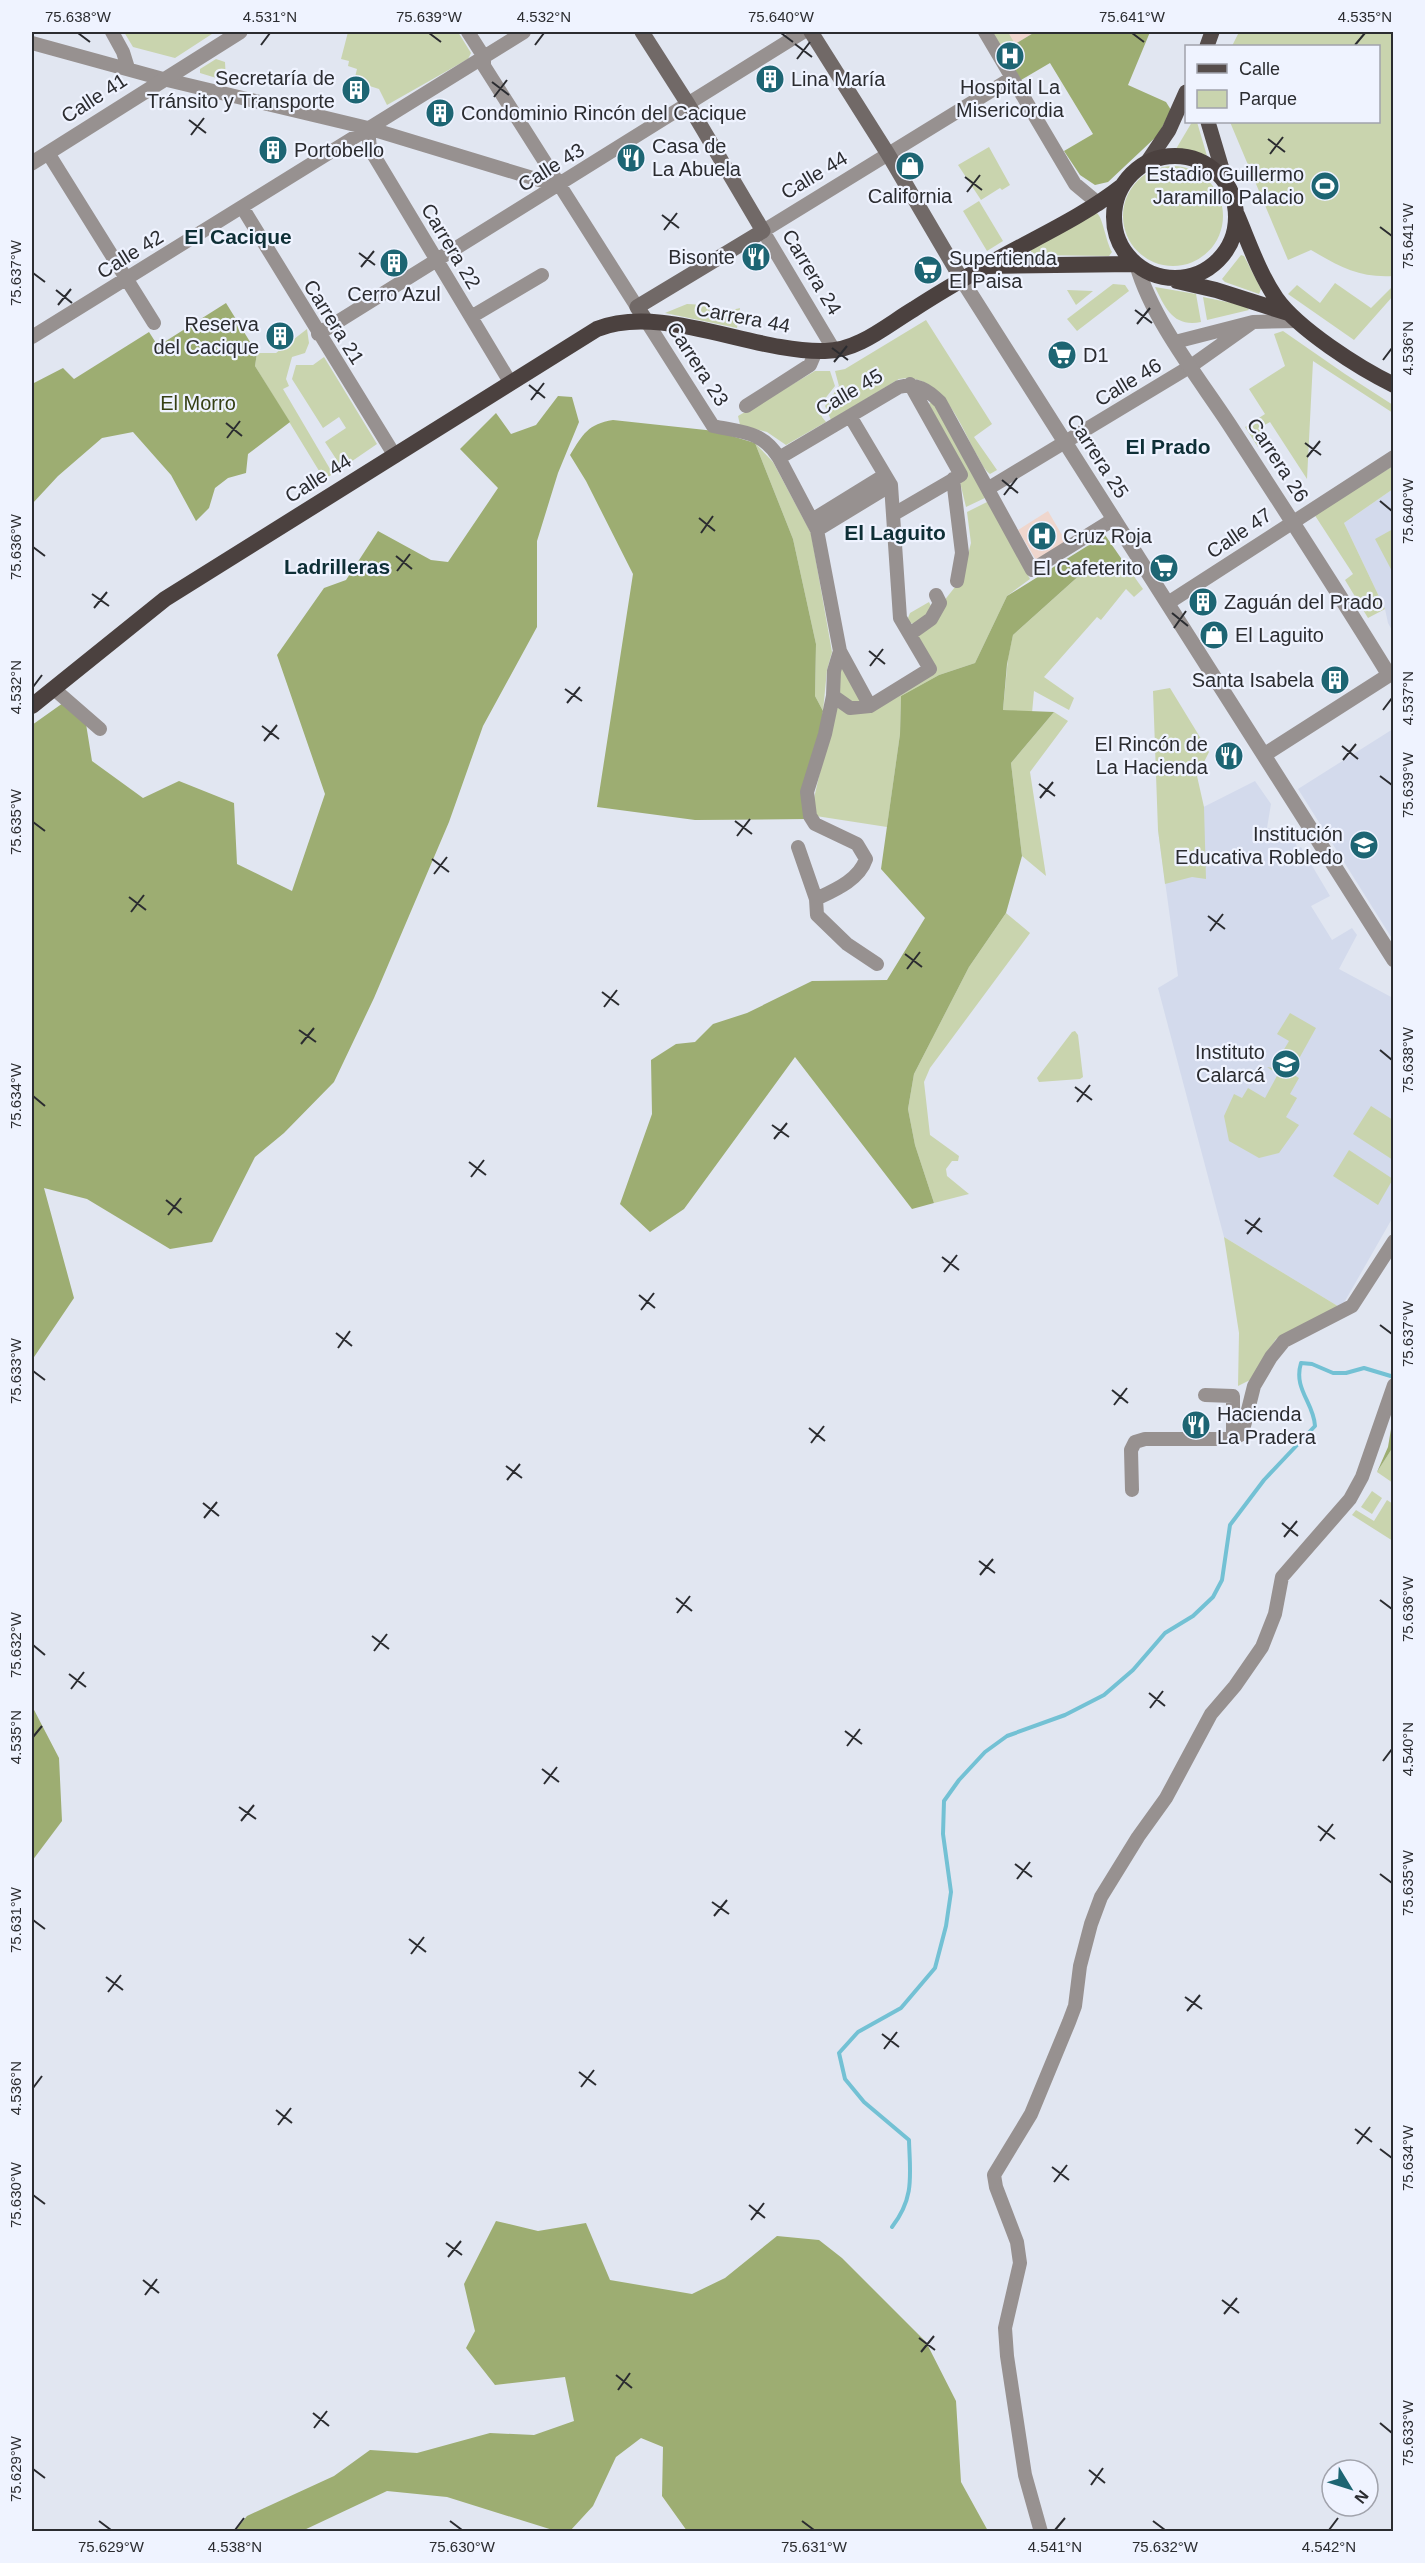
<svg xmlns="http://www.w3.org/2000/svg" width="1425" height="2563" font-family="Helvetica,sans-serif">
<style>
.built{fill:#d3daec}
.medical{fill:#efd6cd}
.green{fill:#c9d4ae}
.forest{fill:#9dad72}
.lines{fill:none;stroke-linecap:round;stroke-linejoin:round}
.stream{stroke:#73c1d4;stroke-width:4}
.minor{stroke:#979190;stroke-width:14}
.tertiary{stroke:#979190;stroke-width:15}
.secondary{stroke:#716967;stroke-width:15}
.primary{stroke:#564d4b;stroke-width:15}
.trunk{stroke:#4b413f;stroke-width:16}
.ticks{fill:none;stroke:#2b2c30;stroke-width:2}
.labels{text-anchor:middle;stroke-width:4.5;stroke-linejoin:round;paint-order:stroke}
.poi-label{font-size:20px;fill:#2b2c30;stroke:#eff3ff;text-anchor:start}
.street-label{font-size:20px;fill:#2b2c30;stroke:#eff3ff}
.park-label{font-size:20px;fill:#353f13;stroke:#eff3ff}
.neighbourhood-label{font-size:21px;font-weight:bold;fill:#0e2f36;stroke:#eff3ff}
.neatline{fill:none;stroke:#2b2c30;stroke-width:2}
.ticks-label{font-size:15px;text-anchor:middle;fill:#2b2c30}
</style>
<rect width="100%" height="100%" fill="#e1e6f1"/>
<path class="built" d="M1393,489V632L1388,623L1385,609L1344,523Z
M1393,729V940L1298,789Z
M1255,781L1271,804L1267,828L1290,831L1298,849L1301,847L1330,896L1311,906L1332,940L1352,928L1357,935L1339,969L1393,998V1217L1341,1308L1224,1237L1158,988L1178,976L1158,830Z"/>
<path class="medical" d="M991,32H1035L1015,44L1013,68Z
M1048,511L1066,542L1036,560L1018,530Z"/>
<path class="green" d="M124,32H215L175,58L133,47Z
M348,32H458L471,53L468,59L387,105L379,89L354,81L357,69L348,66L349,61L341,59Z
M991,32H1008L1015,44L1013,68Z
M1239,32H1393V276C1360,278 1340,267 1311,250L1288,260L1230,122H1378V46H1232Z
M216,59L225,62L226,81L200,73V69Z
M1192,122H1197L1207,156L1176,149Z
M989,147L1010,185L1002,190L1000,188L981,200L958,165Z
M1123 216a50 50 0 1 1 100 0a50 50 0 1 1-100 0Z
M979,201L1003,241L987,251L963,211Z
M1097,213C1103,218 1106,242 1112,252L1109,256L1035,255L1031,252V249Z
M1241,255L1244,256L1261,289L1259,294L1225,282L1222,279Z
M1335,283L1371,308L1393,286V296L1354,340L1288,294L1297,285L1320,303Z
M1113,284L1125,285L1129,291L1077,331L1067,319Z
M1155,287L1196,294L1201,322C1174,327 1166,310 1155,287Z
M1067,290L1093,291L1076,305Z
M1203,297L1246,306L1249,310L1207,320Z
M687,304C706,304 722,313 740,308L737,328L665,313Z
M926,320L992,424L974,437L997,470L990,474C984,470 981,462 977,455C960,425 942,372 899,379L831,420L825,406L839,386L835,371L845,369Z
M307,329L309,343L305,353L292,357L286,379L289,386L283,389L333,474L324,479L255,366L257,353H276Z
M1283,331L1345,374L1393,405V413L1313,361L1307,479L1270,422L1261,427L1268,439L1258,447L1245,427L1265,414L1249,389L1285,366L1274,334Z
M324,357L377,444L342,468L325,442L346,428L339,417L323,428L292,379L296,365H313Z
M815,371H830L835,386L820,405L822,417L826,422L786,445L767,432L740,425L738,416Z
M931,402L936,404L987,497L966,507L959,478L965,475L929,404Z
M755,443L773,462L811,533L832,652L827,670L823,711L815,696L816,644L793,539Z
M1393,466V489L1344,523L1385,609L1368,618L1345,580L1353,574L1314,514Z
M989,501L1030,579L1007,596L975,663L939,675L901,696L900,734L887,827L816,816L812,807L835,706L847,713L934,673L916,636L955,587L960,586L971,543L967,512Z
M1393,529V573L1375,539Z
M1123,561L1143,589L1134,597L1126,589L1101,620L1097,617L1044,677L1074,698L1069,710L1034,691L1032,713L1003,710L1008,658L1013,635L1082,573L1089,568L1102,571Z
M929,602L932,608L926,617L914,624L910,623L908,618L910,613Z
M842,663L863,702L851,704L838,694L839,674Z
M1170,688L1209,752L1197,776L1204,807L1206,879L1192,877L1165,884L1158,830L1153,691Z
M1054,712L1068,721L1030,772L1046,876L1022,856L1011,763Z
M1006,913L1030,933L930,1068L924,1082L930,1135L959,1156L958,1161H952L946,1169L947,1176L969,1194L934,1203L915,1145L908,1109L914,1074L969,967Z
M1290,1013L1316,1028L1291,1073L1299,1078L1290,1094L1297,1098L1286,1117L1299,1125L1279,1153L1259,1158L1229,1141L1224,1116L1234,1094L1242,1098L1248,1088L1265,1098L1278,1074L1267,1067L1273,1068L1289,1041L1277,1034Z
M1075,1031L1078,1035L1083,1077L1080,1079L1039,1082L1037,1078L1072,1032Z
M1371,1106L1393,1120V1160L1353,1134Z
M1349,1150L1393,1179L1378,1205L1333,1176Z
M1224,1237L1341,1308L1276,1339L1250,1380L1238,1386L1239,1333Z
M1393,1447V1483L1377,1472Z
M1372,1491L1382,1498L1372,1514L1361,1507Z
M1387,1500L1393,1504V1541L1352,1515L1356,1510L1374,1521Z"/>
<path class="forest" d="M1035,32H1150L1128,85L1166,102L1171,110L1158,135L1108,182L1095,185L1080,175L1064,151L1093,134L1050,63L1021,80L1013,68L1015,44Z
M226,303L257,353L255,366L290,422L248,454L246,473L228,478L215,488L209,508L196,521L171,475L133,432L102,438L58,476L32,504V384L63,368L74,379L149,332L158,346Z
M558,396L572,397L579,422L558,473L537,541V627L483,726L449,822L374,998L334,1082L284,1133L255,1157L212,1242L170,1249L87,1199L44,1188L74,1298L32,1360V725L63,703L86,724L92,761L143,798L179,781L234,803L237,864L292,891L325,794L277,655L324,588L346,580L378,531L431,560L448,562L498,488L460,449L496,413L511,434L536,425Z
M613,420L715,431L755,443L793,539L816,644L815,696L823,711L807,819L695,820L597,807L633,574L586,481L570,455C583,434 588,424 613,420Z
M1105,535L1123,561L1102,572L1089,568L1082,573L1013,635L1007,664L1003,710L1054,712L1011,763L1022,856L1006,913L969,967L914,1074L908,1109L915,1145L934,1203L912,1209L795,1057L684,1209L650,1232L620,1204L652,1114L651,1060L676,1044L695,1042L713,1024L747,1013L812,981L887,980L925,918L881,869L900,734L901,696L939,675L975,663L1007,596Z
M1393,1417V1447L1377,1472L1388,1447Z
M32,1706L59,1758L62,1821L32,1861Z
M496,2221L538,2231L586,2223L610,2280L692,2294L725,2278L777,2236L819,2240L842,2258L926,2342L956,2401L961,2482L988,2531H687L662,2496L663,2447L641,2438L616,2457L593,2506L570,2531H556L447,2497L387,2491L302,2531H235L247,2516L334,2476L370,2450L417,2453L490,2433L534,2435L574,2421L565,2377L495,2385L466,2348L475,2331L464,2284Z"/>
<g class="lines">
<path class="stream" d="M892,2227C915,2197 910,2175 909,2140L864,2102L845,2079L839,2053L858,2032L901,2008L935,1968L946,1926L951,1892L943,1834L944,1801L959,1780L985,1752L1007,1736L1065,1715L1104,1695L1133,1670L1165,1633L1193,1616L1213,1597L1222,1580L1230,1525L1264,1480L1315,1426C1314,1403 1293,1389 1301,1363L1312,1364L1333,1373H1346L1364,1368L1394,1377"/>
<path class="minor" d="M112,32L123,52L128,68
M468,32L484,57V66L637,307
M985,32L1075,184L1099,204
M32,43L163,79L368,128L559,186
M368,128L370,149L510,382
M48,153L154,323
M242,207L395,456
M471,317L542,275
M645,319L713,426C741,432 763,431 779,458L817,530L840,651L870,706
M318,334L803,32
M32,337L524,32
M1175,342L1253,322L1298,321
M834,350L763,231L1012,78
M746,406L810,365L816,351
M779,458L899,387C917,383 927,389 940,402L1032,570L1114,519
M953,479L962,553L957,581
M989,488L1191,366L1253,322
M894,514L961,475L910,384
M812,520L885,475
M817,530L891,485
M1168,603L1394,457
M910,634L931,619L940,603L936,595
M840,651L834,671L833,696L850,708L870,706L930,669L900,618L891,485L850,416
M54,689L100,729
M833,696L825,734L807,792L810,816L815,824L857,844L866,859C859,880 835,890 816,899L817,915L847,944L877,964
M798,847L816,899
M1205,1395L1233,1396V1439
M1132,1490L1131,1450L1135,1442L1145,1439H1233L1242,1434L1254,1386L1271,1357L1284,1341L1352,1306L1394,1241
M1041,2532L1025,2475L1007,2356L1005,2328L1020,2263L1017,2242L996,2187L994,2175L1031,2114L1069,2022L1075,2006L1080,1966L1091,1924L1101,1897L1138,1837L1166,1798L1211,1714L1235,1686L1262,1647L1275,1614L1282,1577L1350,1499L1362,1477L1394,1385"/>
<path class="tertiary" d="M32,163L240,32
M1137,266C1152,319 1198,377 1229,424C1283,507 1337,590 1389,675L1264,755
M962,280L1394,960"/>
<path class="secondary" d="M642,32L688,104L763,231L637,307L645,319
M811,32L888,154L962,280"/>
<path class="primary" d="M1207,46L1212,32
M1208,122L1225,179
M1148,161L1169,130L1186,92"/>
<path class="trunk" d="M1114 217a61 61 0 1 1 122 0a61 61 0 1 1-122 0Z
M1237,215C1249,243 1259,273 1276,298C1298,329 1359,368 1394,385
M986,266L1134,264
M1177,281L1216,290L1288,313
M32,706L165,599L597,329C662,303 754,353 825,351C858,351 887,325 914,309C937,294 961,280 984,267C1030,240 1080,219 1122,186"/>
</g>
<path class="ticks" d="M78,33L90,42M429,33L441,42M781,33L793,42M1132,33L1144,42M795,44L812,57M261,45L270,33M535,45L544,33M1355,45L1365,33M797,59L810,42M492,82L509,95M494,97L507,80M189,120L206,133M191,135L204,118M1268,139L1285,152M1270,154L1283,137M965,177L982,190M967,192L980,175M662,215L679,228M1380,227L1392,236M664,230L677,213M359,253L375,265M361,267L374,251M33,273L45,282M56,290L72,303M58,305L71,289M1135,310L1152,323M1137,324L1150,308M832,348L848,360M1383,360L1392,348M834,362L847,346M529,385L545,398M531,400L544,383M226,423L242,436M227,438L240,421M1305,443L1321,455M1307,457L1320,441M1002,480L1018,493M1004,495L1017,478M1380,501L1392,511M699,518L715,531M701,533L713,516M33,547L45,556M396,556L412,569M397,571L410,554M92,594L109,606M94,608L107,592M1172,613L1188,626M1174,628L1186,611M869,651L885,664M870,666L883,649M33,687L42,675M565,689L582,701M567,703L580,687M1383,710L1392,698M262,726L279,739M264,741L277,725M1342,746L1358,759M1343,760L1356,744M1380,776L1392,785M1039,784L1055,796M1040,798L1053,782M735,821L752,834M33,822L45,831M737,836L750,819M432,859L449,872M434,874L447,857M129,897L146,910M131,912L144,895M1208,916L1225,929M1210,931L1223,914M905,954L922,967M907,969L920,952M602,992L619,1005M604,1007L617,990M299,1030L316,1042M301,1044L314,1028M1380,1050L1392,1060M1075,1087L1092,1100M33,1096L45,1106M1077,1102L1090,1085M772,1125L789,1137M774,1139L787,1123M469,1162L486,1175M471,1177L484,1160M166,1200L182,1213M168,1215L181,1198M1245,1220L1262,1232M1247,1234L1260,1218M942,1257L959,1270M944,1272L957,1255M639,1295L655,1308M641,1310L654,1293M1380,1325L1392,1334M336,1333L352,1346M338,1348L350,1331M33,1371L45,1380M1112,1390L1128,1403M1114,1405L1127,1388M809,1428L825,1441M811,1443L824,1426M506,1466L522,1478M507,1480L520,1464M203,1503L219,1516M204,1518L217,1502M1282,1523L1298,1536M1284,1537L1297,1521M979,1561L995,1573M980,1575L993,1559M676,1598L692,1611M1380,1600L1392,1609M677,1613L690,1596M372,1636L389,1649M33,1645L45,1655M374,1651L387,1634M69,1674L86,1687M71,1689L84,1672M1149,1693L1165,1706M1150,1708L1163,1691M845,1731L862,1744M33,1737L42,1726M847,1746L860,1729M1383,1761L1392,1749M542,1769L559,1782M544,1784L557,1767M239,1807L256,1819M241,1821L254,1805M1318,1826L1335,1839M1320,1841L1333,1824M1015,1864L1032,1877M1380,1874L1392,1883M1017,1879L1030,1862M712,1902L729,1914M714,1916L727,1900M33,1920L45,1929M409,1939L426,1952M411,1954L424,1937M106,1977L123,1990M108,1992L121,1975M1185,1997L1202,2009M1187,2011L1200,1995M882,2034L899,2047M884,2049L897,2032M579,2072L596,2085M581,2087L594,2070M33,2088L42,2076M276,2110L292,2123M278,2125L291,2108M1355,2129L1372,2142M1357,2144L1370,2127M1380,2149L1392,2158M1052,2167L1069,2180M1054,2182L1067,2165M33,2195L45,2204M749,2205L765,2218M751,2220L764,2203M446,2243L462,2255M448,2257L461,2241M143,2280L159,2293M145,2295L157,2279M1222,2300L1239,2313M1224,2314L1237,2298M919,2338L935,2350M921,2352L934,2336M616,2375L632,2388M618,2390L630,2373M313,2413L329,2426M1380,2423L1392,2433M314,2428L327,2411M33,2469L45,2478M1089,2470L1105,2483M1091,2485L1103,2468M99,2521L111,2530M450,2521L462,2530M802,2521L814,2530M1153,2521L1165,2530M235,2530L244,2518M1055,2530L1065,2518M1329,2530L1338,2518"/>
<defs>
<g id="hospital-disc" transform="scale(1.5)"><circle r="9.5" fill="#1d6573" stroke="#eff3ff"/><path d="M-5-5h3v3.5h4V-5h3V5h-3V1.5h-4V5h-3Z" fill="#fff"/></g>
<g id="building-disc" transform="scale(1.5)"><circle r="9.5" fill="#1d6573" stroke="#eff3ff"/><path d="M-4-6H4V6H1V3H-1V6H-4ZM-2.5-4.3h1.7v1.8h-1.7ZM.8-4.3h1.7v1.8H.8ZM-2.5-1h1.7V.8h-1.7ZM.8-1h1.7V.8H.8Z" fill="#fff"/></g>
<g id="restaurant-disc" transform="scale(1.5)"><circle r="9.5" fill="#1d6573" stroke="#eff3ff"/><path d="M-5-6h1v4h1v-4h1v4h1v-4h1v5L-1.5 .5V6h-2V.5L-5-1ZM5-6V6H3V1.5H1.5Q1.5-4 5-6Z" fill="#fff"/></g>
<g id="shop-disc" transform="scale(1.5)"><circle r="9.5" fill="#1d6573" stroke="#eff3ff"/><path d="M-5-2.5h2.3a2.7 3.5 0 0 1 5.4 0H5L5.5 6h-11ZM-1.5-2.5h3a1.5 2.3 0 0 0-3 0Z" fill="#fff"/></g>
<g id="stadium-disc" transform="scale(1.5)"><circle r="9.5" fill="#1d6573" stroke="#eff3ff"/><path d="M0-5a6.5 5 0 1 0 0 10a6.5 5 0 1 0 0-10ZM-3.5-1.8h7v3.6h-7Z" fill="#fff"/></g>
<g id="supermarket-disc" transform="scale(1.5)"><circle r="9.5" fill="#1d6573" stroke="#eff3ff"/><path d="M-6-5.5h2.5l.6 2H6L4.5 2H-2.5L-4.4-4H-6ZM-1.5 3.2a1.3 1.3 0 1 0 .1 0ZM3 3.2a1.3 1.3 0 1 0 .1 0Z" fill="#fff"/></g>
<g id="university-disc" transform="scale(1.5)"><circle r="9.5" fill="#1d6573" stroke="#eff3ff"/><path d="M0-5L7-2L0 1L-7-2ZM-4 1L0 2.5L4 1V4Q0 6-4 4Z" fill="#fff"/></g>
</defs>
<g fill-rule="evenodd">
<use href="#hospital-disc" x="1010" y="56"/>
<use href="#building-disc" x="770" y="79"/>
<use href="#building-disc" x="356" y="90"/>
<use href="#building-disc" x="440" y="113"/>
<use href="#building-disc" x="273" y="150"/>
<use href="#restaurant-disc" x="631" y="158"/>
<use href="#shop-disc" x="910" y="166"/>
<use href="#stadium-disc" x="1325" y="186"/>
<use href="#restaurant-disc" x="756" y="257"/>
<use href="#building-disc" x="394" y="263"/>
<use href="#supermarket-disc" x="928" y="270"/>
<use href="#building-disc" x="280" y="336"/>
<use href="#supermarket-disc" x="1062" y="355"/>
<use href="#hospital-disc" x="1042" y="536"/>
<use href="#supermarket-disc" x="1164" y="568"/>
<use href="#building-disc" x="1203" y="602"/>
<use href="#shop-disc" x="1214" y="635"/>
<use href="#building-disc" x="1335" y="680"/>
<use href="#restaurant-disc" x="1229" y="756"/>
<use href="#university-disc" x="1364" y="845"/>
<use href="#university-disc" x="1286" y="1064"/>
<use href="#restaurant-disc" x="1196" y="1425"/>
</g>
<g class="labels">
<g class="poi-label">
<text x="335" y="85" text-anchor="end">Secretaría de<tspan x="335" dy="23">Tránsito y Transporte</tspan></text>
<text x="791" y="86">Lina María</text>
<text x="1010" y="94" text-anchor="middle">Hospital La<tspan x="1010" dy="23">Misericordia</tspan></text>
<text x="461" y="120">Condominio Rincón del Cacique</text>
<text x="652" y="153">Casa de<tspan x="652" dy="23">La Abuela</tspan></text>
<text x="294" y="157">Portobello</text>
<text x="1304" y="181" text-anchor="end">Estadio Guillermo<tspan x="1304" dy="23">Jaramillo Palacio</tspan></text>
<text x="910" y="203" text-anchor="middle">California</text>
<text x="735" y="264" text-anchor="end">Bisonte</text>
<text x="949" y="265">Supertienda<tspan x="949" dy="23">El Paisa</tspan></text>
<text x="394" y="301" text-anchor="middle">Cerro Azul</text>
<text x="259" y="331" text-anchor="end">Reserva<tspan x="259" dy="23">del Cacique</tspan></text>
<text x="1083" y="362">D1</text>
<text x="1063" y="543">Cruz Roja</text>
<text x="1143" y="575" text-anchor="end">El Cafeterito</text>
<text x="1224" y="609">Zaguán del Prado</text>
<text x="1235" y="642">El Laguito</text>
<text x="1314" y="687" text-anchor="end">Santa Isabela</text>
<text x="1208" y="751" text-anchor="end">El Rincón de<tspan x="1208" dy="23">La Hacienda</tspan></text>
<text x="1343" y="841" text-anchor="end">Institución<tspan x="1343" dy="23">Educativa Robledo</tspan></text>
<text x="1265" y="1059" text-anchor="end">Instituto<tspan x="1265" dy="23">Calarcá</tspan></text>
<text x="1217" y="1421">Hacienda<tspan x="1217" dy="23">La Pradera</tspan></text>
</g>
<g class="street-label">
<text transform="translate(94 98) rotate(-33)" y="7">Calle 41</text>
<text transform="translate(551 167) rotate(-32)" y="7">Calle 43</text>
<text transform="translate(814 175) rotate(-31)" y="7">Calle 44</text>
<text transform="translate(451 246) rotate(59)" y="7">Carrera 22</text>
<text transform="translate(130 254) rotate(-32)" y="7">Calle 42</text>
<text transform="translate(812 272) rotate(59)" y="7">Carrera 24</text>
<text transform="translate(743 317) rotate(11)" y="7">Carrera 44</text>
<text transform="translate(334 322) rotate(58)" y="7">Carrera 21</text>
<text transform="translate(698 364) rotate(57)" y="7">Carrera 23</text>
<text transform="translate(1128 382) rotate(-31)" y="7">Calle 46</text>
<text transform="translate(849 392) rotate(-30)" y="7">Calle 45</text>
<text transform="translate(1098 456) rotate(57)" y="7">Carrera 25</text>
<text transform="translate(1278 460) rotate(57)" y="7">Carrera 26</text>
<text transform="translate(318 478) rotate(-32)" y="7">Calle 44</text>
<text transform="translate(1239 533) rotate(-34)" y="7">Calle 47</text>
</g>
<g class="park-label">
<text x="198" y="410">El Morro</text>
</g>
<g class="neighbourhood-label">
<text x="238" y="244">El Cacique</text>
<text x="1168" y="454">El Prado</text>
<text x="895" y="540">El Laguito</text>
<text x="337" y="574">Ladrilleras</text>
</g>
</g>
<rect width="1425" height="2563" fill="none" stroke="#eff3ff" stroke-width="66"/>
<rect x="1185" y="45" width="195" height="78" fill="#eff3ff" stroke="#a1a3ac" stroke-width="1.5"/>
<rect x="1197" y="64" width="30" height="9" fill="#564d4b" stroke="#a1a3ac" stroke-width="1.5"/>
<text x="1239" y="75" font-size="18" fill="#2b2c30">Calle</text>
<rect x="1197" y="90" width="30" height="18" fill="#c9d4ae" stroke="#a1a3ac" stroke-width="1.5"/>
<text x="1239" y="105" font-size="18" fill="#2b2c30">Parque</text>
<g transform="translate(1350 2488) rotate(128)"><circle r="28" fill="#eff3ff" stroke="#a1a3ac" stroke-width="1.5"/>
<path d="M0-4.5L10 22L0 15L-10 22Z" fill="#1d6573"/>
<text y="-9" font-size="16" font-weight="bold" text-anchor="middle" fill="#2b2c30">N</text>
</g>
<rect x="33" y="33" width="1359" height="2497" class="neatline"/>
<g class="ticks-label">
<text x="78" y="22">75.638°W</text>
<text x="270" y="22">4.531°N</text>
<text x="429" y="22">75.639°W</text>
<text x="544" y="22">4.532°N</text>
<text x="781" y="22">75.640°W</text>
<text x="1132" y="22">75.641°W</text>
<text x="1365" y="22">4.535°N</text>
<text transform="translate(1408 236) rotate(-90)" y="5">75.641°W</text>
<text transform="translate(16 273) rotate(-90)" y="5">75.637°W</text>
<text transform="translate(1408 348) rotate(-90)" y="5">4.536°N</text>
<text transform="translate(1408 511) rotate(-90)" y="5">75.640°W</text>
<text transform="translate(16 547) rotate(-90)" y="5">75.636°W</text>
<text transform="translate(16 687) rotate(-90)" y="5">4.532°N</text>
<text transform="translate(1408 698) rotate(-90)" y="5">4.537°N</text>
<text transform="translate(1408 785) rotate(-90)" y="5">75.639°W</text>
<text transform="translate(16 822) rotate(-90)" y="5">75.635°W</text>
<text transform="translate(1408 1060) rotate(-90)" y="5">75.638°W</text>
<text transform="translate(16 1096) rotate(-90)" y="5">75.634°W</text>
<text transform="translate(1408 1334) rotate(-90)" y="5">75.637°W</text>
<text transform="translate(16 1371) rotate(-90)" y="5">75.633°W</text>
<text transform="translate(1408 1609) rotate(-90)" y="5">75.636°W</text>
<text transform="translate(16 1645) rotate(-90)" y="5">75.632°W</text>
<text transform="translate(16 1737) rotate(-90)" y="5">4.535°N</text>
<text transform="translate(1408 1749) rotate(-90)" y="5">4.540°N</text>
<text transform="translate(1408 1883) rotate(-90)" y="5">75.635°W</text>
<text transform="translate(16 1920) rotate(-90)" y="5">75.631°W</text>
<text transform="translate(16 2088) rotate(-90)" y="5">4.536°N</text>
<text transform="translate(1408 2158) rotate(-90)" y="5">75.634°W</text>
<text transform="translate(16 2195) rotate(-90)" y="5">75.630°W</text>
<text transform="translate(1408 2433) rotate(-90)" y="5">75.633°W</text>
<text transform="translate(16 2469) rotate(-90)" y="5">75.629°W</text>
<text x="111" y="2552">75.629°W</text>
<text x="235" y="2552">4.538°N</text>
<text x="462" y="2552">75.630°W</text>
<text x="814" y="2552">75.631°W</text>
<text x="1055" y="2552">4.541°N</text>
<text x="1165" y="2552">75.632°W</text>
<text x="1329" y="2552">4.542°N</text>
</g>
</svg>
